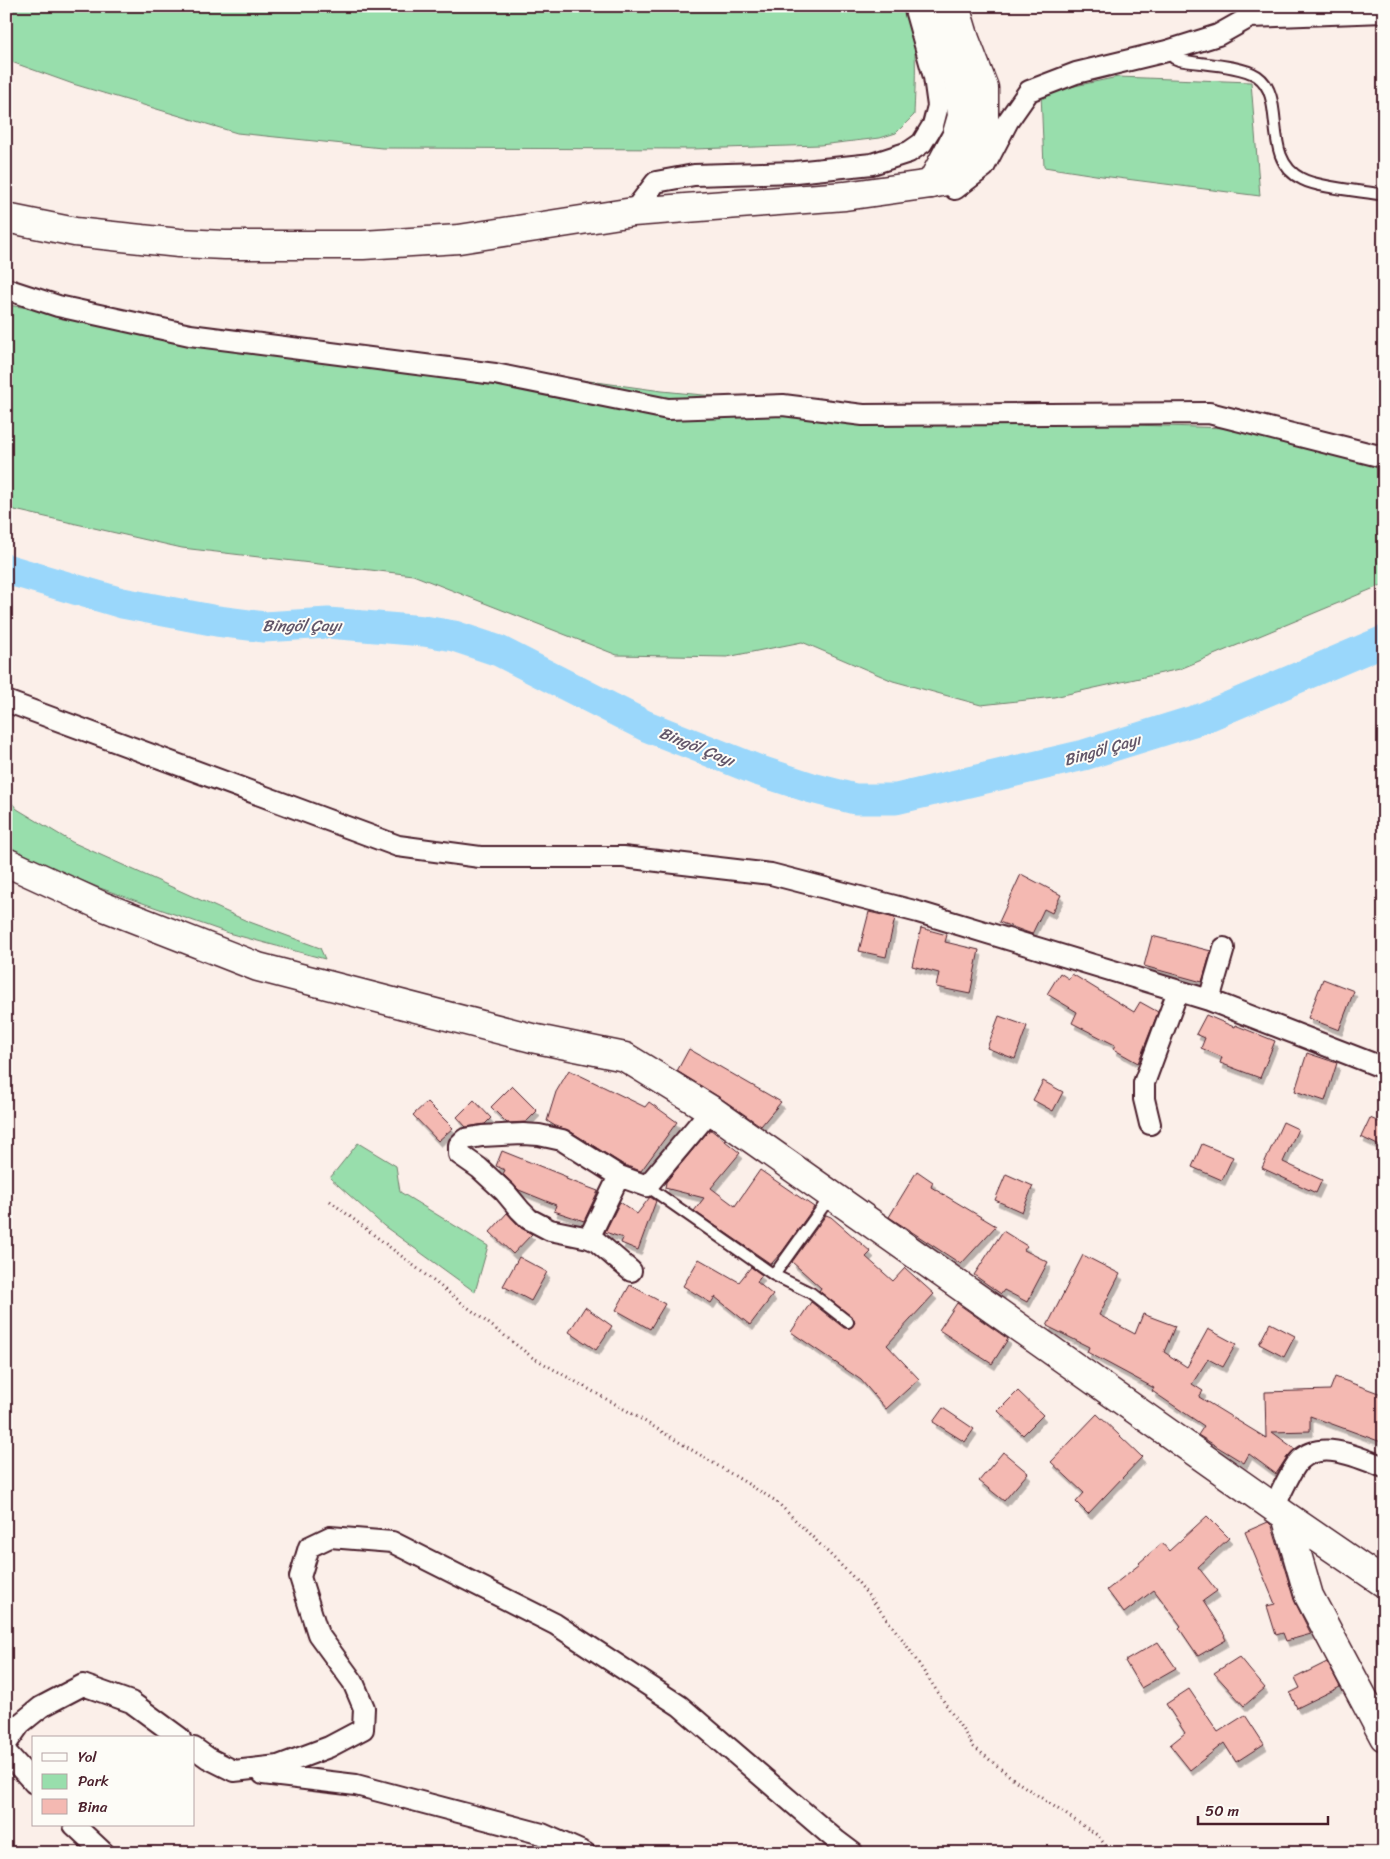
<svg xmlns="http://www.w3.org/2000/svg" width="1390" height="1859" font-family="Sriracha,sans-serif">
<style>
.green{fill:#98deac;stroke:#717e6c}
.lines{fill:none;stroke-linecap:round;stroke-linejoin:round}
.river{stroke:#9ad7fb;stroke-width:31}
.building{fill:#f4b9b2;stroke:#4a1f2b;filter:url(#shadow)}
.lane-casing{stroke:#4a1f2b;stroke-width:14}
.street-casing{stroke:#4a1f2b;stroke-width:24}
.secondary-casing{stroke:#4a1f2b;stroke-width:31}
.highway-casing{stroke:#4a1f2b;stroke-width:31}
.path{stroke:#4a1f2b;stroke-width:3;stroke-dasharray:1 4;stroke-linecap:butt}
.lane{stroke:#fdfcf7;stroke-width:10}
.street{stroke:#fdfcf7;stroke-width:20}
.secondary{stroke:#fdfcf7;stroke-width:28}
.highway{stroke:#fdfcf7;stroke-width:28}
.labels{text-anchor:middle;stroke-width:4;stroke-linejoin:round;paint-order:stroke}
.water-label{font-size:16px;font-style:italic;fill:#625669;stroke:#fdfcf7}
</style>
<defs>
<filter id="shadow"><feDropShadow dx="3" dy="5.5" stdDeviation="0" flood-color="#0004"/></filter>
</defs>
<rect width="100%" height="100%" fill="#fbefe9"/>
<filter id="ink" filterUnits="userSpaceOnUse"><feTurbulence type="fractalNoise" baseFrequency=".02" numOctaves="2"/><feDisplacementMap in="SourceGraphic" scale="10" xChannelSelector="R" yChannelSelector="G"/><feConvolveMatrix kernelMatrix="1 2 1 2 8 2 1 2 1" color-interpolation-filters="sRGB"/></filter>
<g filter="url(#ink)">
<path class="green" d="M6,6H906C919,33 915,85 914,115L896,133L880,138L820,145L693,149L382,148L237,133L73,84L6,60Z
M1118,77L1251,82L1260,196L1102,176L1044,167L1041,93Z
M6,305L327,345L662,391L887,413L1005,421L1260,429L1384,458V584L1180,669L1054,697L981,705L893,681L802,642L727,657L617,655L413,575L182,548L6,508Z
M6,796L17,809L72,842L247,921L320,948L325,959L228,933L100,888L6,850Z
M358,1143L396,1166L400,1192L488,1246L475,1292L384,1226L330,1178Z"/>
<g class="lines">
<path class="river" d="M6,569L122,603L217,621L264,627L328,623L424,631L454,636L499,651L646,726L757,770L812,788L855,799H896L1084,755L1203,718L1384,641"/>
</g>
<path class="building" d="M1021,874L1061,895L1052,913L1044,909L1032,934L999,922Z
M869,912L895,918L886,957L859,951Z
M921,928L947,935L945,942L979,950L970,994L936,987L939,973L912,966Z
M1152,936L1211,951L1202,982L1144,966Z
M1060,973L1069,979L1072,974L1134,1012L1140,1002L1158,1012L1138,1063L1113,1049L1115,1045L1072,1023L1077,1012L1047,994Z
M1323,979L1354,991L1339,1030L1308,1018Z
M1206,1015L1234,1027L1235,1025L1275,1041L1260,1078L1220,1063L1222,1057L1201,1048L1205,1038L1196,1034Z
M999,1016L1027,1026L1015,1059L987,1048Z
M689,1049L781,1102L761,1126L719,1097L677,1071Z
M1307,1053L1337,1063L1325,1101L1295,1091Z
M569,1070L645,1107L649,1102L677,1122L641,1171L624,1165L568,1130L557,1127L547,1121L556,1092Z
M1043,1081L1063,1092L1053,1111L1033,1100Z
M512,1086L537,1111L526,1122L507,1123L491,1107Z
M474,1100L491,1118L485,1124L466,1127L457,1117Z
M427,1102L453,1128L438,1141L413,1115Z
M1370,1118L1384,1124V1148L1361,1137Z
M1283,1122L1298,1129L1283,1162L1322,1180L1316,1193L1262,1168Z
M710,1129L740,1153L711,1188L735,1206L760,1170L814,1207L782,1252L771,1264L694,1211L704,1198L665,1188L666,1182Z
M1202,1144L1233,1157L1222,1180L1192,1167Z
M502,1151L567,1177L566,1179L598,1191L584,1221L554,1211L556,1205L519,1190L503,1174L505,1170L496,1166Z
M917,1171L933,1182L931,1187L996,1226L961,1264L889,1217Z
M1006,1174L1033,1186L1022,1212L995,1200Z
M650,1197L656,1201L638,1250L621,1243L623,1238L605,1232L620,1202L637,1214Z
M507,1213L521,1228L532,1234L513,1254L490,1232Z
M826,1215L831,1217L871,1252L866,1257L893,1281L905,1268L934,1294L887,1345L919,1379L886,1409L861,1380L791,1332L811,1302L844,1328H850L855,1323L852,1317L819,1291L821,1288L792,1262Z
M1003,1231L1027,1246L1024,1250L1048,1262L1027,1302L1004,1290L1001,1294L974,1275Z
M1083,1255L1120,1274L1099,1315L1135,1334L1143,1314L1175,1326L1164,1352L1187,1367L1208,1329L1236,1344L1223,1367L1208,1359L1192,1384L1203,1391L1199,1397L1266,1438L1265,1392L1330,1390L1335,1377L1384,1395V1443L1310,1416V1431L1272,1432L1295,1449L1287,1457L1276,1474L1249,1454L1244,1463L1198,1435L1204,1426L1152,1391L1154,1388L1087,1352L1089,1347L1047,1326Z
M519,1257L547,1272L531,1301L503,1286Z
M699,1259L739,1282L751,1267L762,1275L757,1282L773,1295L750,1325L715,1297L711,1303L683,1286Z
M630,1285L665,1304L650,1329L616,1310Z
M957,1303L1008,1339L992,1364L939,1330Z
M585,1307L612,1326L596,1350L569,1332Z
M1270,1323L1295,1336L1284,1357L1259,1344Z
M1018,1391L1043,1415L1023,1435L998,1411Z
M943,1408L974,1429L965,1442L933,1422Z
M1097,1414L1142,1457L1088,1514L1076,1502L1084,1493L1051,1462Z
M1003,1452L1028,1473L1004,1501L979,1481Z
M1207,1516L1229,1538L1198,1567L1217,1591L1203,1601L1225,1635L1224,1636L1226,1640L1198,1656L1179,1628L1181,1626L1154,1590L1124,1613L1107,1590L1140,1564L1139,1563L1162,1543L1169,1551Z
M1268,1522L1272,1526L1294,1600L1311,1634L1286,1641L1283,1633L1276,1635L1267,1606L1275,1604L1245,1532Z
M1158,1642L1176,1668L1141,1688L1125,1661Z
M1239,1657L1265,1688L1244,1706L1214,1673Z
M1327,1662L1340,1687L1297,1708L1290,1693L1300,1688L1295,1678Z
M1189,1689L1218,1732L1245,1715L1264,1744L1236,1762L1224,1743L1190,1770L1170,1745L1185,1733L1166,1704Z"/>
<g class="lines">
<g class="lane-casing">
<path id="lane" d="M1167,51L1174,58L1179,60C1199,64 1241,65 1257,76C1288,97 1260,159 1302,179C1319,188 1363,191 1384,195
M647,1186L774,1275L811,1293L848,1322
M774,1275L830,1197"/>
</g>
<g class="street-casing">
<path id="street" d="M1250,17L1384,12
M955,189L984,167L1008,121L1029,91L1076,73L1167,51L1218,35L1250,17L1264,6
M633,212L656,182L694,175L795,172L872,164L909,152L922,143L933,125L938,106L934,77L914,6
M6,289L58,306L190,335L495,374L668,409L783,405L863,415L1209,413L1379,456
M6,701L398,846L480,857H623L771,874L918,912L1209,1000L1384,1068
M1209,1000L1224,948
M1150,1124L1144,1099V1083L1178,991
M589,1238L619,1176
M631,1271L596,1241L589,1238L550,1230L529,1219L520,1210L505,1192L479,1168L459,1154V1145L465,1139L482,1136L523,1134L539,1135L562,1140L619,1176L647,1186L711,1110
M1274,1508C1280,1495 1291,1469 1300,1460C1322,1439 1360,1458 1384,1467
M6,1744L20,1724L41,1707L83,1685L131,1702L180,1738
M194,1748L208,1758L234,1771L278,1766L329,1747L363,1729L364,1708L353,1682L318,1634L300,1577L309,1547L330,1537L392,1542L555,1624L680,1706L837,1841L853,1853
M6,1752L34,1783
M263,1774L356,1785L542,1834L585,1853
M74,1825L104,1853"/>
</g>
<g class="secondary-casing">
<path id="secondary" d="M6,218L75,232L179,243L225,245H363L459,239L633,212L845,196L931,184
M6,862L102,906L258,967L532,1038L625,1057L711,1110L1286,1516L1384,1583
M1286,1516L1309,1596L1384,1737"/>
</g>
<g class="highway-casing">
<path id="highway" d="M931,184L951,180L963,169L984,129V88L965,39L955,6
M931,184L956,137L962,116L958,79L945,54L938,6"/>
</g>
<path class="path" d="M330,1201L532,1357L631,1413L776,1501L857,1581L903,1640L974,1747L1016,1781L1097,1835L1112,1853"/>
<use href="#lane" class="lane"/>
<use href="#street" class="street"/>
<use href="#secondary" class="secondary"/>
<use href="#highway" class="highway"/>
</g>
</g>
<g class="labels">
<g class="water-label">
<text x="302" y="631">Bingöl Çayı</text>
<text transform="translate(697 746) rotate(22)" y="6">Bingöl Çayı</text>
<text transform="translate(1102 749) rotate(-16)" y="6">Bingöl Çayı</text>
</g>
</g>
<rect width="1390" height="1859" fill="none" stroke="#fdfcf7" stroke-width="25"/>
<rect x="12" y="12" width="1365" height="1834" fill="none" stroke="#4a1f2b" stroke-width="2" filter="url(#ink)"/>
<rect x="32" y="1736" width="162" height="90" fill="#fdfcf7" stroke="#b5a4a5"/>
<rect x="42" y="1753" width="25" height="8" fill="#fdfcf7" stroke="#b5a4a5"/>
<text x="78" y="1762" font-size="15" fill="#4a1f2b">Yol</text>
<rect x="42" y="1774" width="25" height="15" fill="#98deac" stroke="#b5a4a5"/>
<text x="78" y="1786" font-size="15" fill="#4a1f2b">Park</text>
<rect x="42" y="1799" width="25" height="15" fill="#f4b9b2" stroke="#b5a4a5"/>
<text x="78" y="1812" font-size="15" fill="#4a1f2b">Bina</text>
<path d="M1198 1816v8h130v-8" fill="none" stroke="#4a1f2b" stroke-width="2.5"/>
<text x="1205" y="1816" font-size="15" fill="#4a1f2b" stroke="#fdfcf7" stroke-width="4" paint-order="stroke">50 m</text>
</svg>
